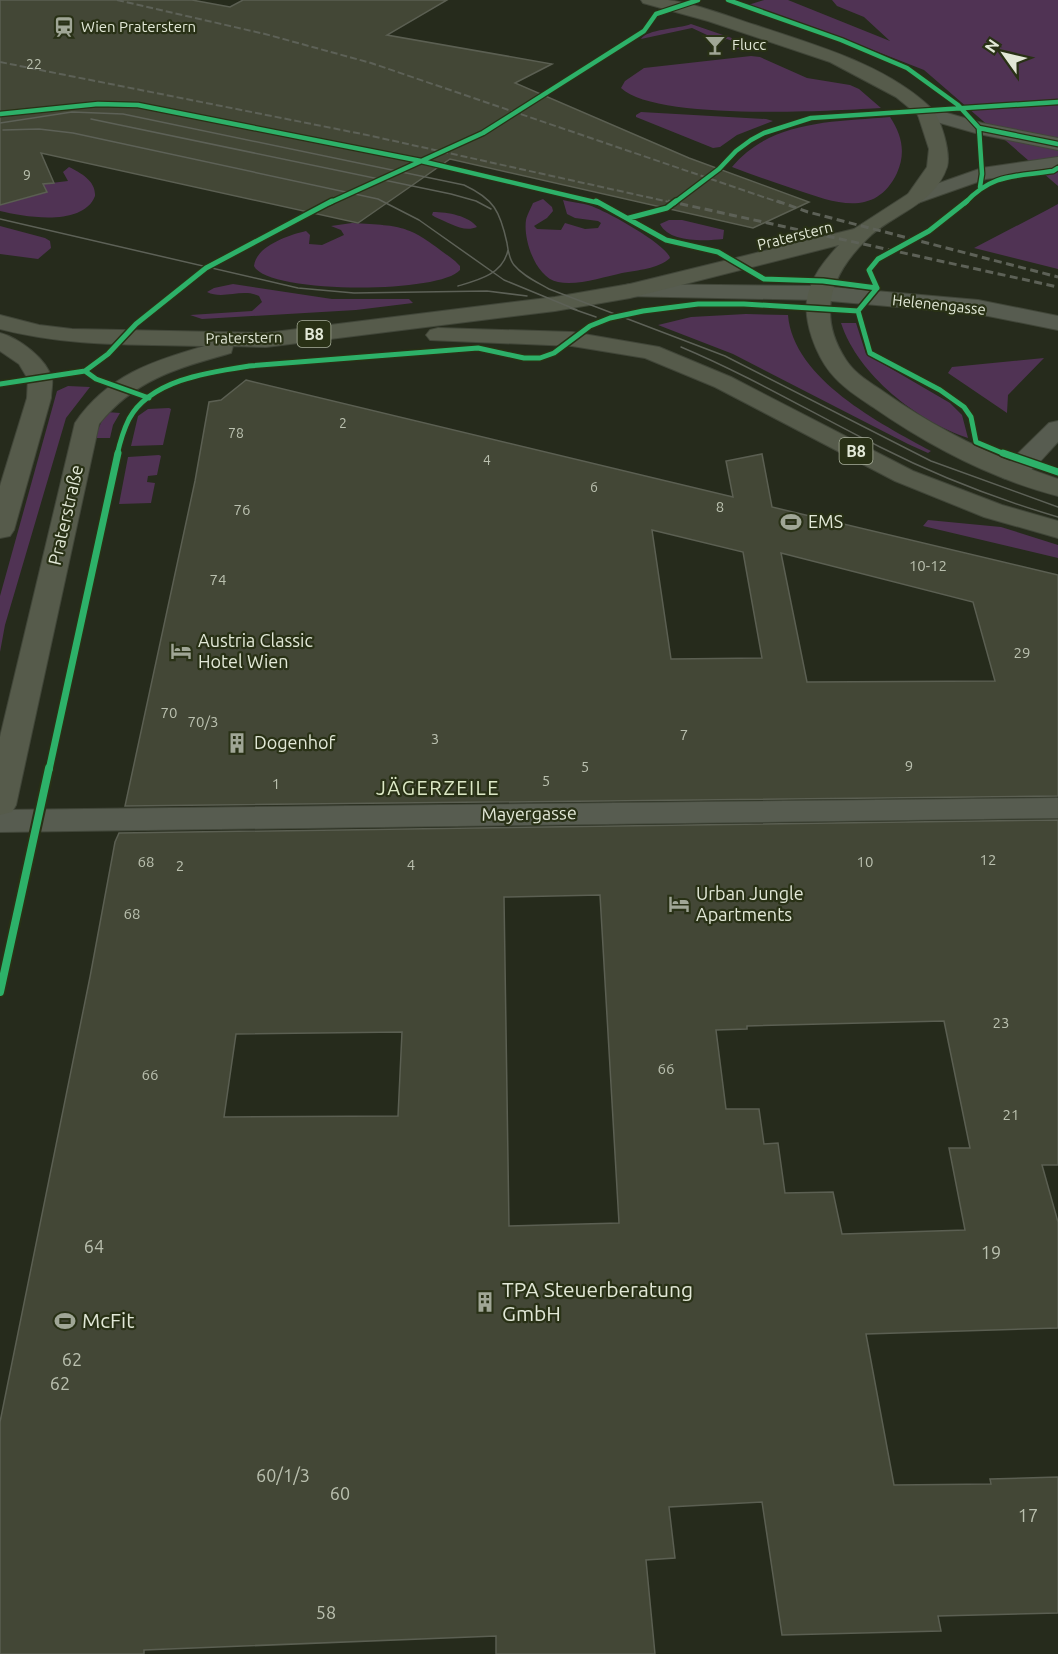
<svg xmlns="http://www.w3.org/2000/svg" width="1058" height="1654" font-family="Ubuntu,sans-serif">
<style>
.green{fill:#503354}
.building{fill:#434736;stroke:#5b5f52;stroke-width:1.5;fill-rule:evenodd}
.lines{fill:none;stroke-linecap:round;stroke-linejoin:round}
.minor-casing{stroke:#414639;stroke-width:2}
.major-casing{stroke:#414639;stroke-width:2}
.minor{fill:#575c50;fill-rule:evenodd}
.major{fill:#565b4b;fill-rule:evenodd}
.tram{stroke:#5d6157;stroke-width:1.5}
.rail-far1{stroke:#5d6157;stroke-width:2;stroke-dasharray:7 3;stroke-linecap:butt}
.rail{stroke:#5d6157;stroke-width:3;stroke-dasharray:8 4.5;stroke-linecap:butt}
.cycleway-far3-casing{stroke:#293116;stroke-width:7}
.cycleway-far2-casing{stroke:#293116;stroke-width:8}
.cycleway-far1-casing{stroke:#293116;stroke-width:10}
.cycleway-casing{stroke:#293116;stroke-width:12}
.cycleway-far3{stroke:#2db169;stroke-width:4.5}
.cycleway-far2{stroke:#2db169;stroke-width:5}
.cycleway-far1{stroke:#2db169;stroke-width:7}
.cycleway{stroke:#2db169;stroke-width:8}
.labels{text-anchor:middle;stroke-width:4.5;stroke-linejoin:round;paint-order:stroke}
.far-number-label{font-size:14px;fill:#bac0af}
.far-poi-label{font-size:15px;fill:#e2e8d7;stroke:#293116;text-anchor:start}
.far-street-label{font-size:15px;fill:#e2e8d7;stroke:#293116}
.number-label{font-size:15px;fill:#bac0af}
.shield{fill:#293116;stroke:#aab19d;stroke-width:1.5}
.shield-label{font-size:16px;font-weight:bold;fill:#e2e8d7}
.street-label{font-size:18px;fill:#e2e8d7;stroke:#293116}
.poi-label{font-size:18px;fill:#e2e8d7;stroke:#293116;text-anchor:start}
.near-number-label{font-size:18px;fill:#bac0af}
.neighbourhood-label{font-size:20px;letter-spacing:1.5px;fill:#dde9c7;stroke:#293116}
.near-poi-label{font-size:21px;fill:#e2e8d7;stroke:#293116;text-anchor:start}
</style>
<rect width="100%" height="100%" fill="#262b1c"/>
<path class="green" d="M764,0H788L890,41L864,17L837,6L832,0H1058V186L924,70L819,29L748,5Z
M691,24L758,47L736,49L743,45L727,39L720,41L692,28L641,39C647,29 678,29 691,24Z
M751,56L760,57L807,78L850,85L859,89L881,108C831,111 655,121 621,88L625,81L644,68Z
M641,112L766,119L773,121L737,135L720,147L713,148L636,117V115Z
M890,117C902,135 906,153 897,173C875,219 833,202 797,190C775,183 753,175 732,167C771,120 833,122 890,117Z
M69,167C81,173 96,181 95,196C83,227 25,217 0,211V205L47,192L43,184L68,181L63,172Z
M543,199L552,207L553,211L547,218L534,226L537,229L561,230L565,223L585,229L598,228L601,223L598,221L575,218L567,214L563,200C574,203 586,203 596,208C611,214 667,245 670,258C658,269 638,270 622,273C604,277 577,286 558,282C536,278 523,240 526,220C527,215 531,208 533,203Z
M1058,204V269L974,248L1047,210Z
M433,212C448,212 469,216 477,227C463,233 448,222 435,217L432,215Z
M669,220H682L724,230L723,239C706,241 669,243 660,224Z
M352,223C408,226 409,226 455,261L460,266V270C440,294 267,294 254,266C256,246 289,235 306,231L310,235L309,244L322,245L344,235L341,230L331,226Z
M0,226L45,238L50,241L51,248L38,259L0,254Z
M233,284L332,299H409L413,303L356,310L202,319L190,315L252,311L262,302L259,296C242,288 223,300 207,292L214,288Z
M746,314L788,315C793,379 881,424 931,451L928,453L908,444L733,354L658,325L691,317Z
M841,323H856L866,354L950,403L962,415L968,438C917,421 858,375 841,323Z
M1044,358L1008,395L1007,413L948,373L952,367Z
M68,386L90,387L66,418L5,625L0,652V596L57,391Z
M169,408L171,409L163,445L131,446L138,416L148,409Z
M106,412L120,413L113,425L110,438H97L95,436Z
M159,455L161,456L157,475L148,476L147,482L155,483L151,503L119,504L128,457Z
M928,520L1001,527L1058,545V558L923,526Z"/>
<path class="building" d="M0,0H192L230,7L243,0H447L387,35L552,64L515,83L689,158L809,202L753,228L450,159L358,223L41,153L54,183L43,184L47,192L0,205Z
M246,380L733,497L726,461L762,454L772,507L1058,575V796L125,806L195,481L209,402L221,400ZM652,530L743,552L762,658L671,659ZM781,553L973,602L995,681L807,682Z
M1058,820V1165H1042L1058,1222V1328L866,1334L894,1485L991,1484L990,1479L1058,1477V1613L938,1616L941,1631L782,1635L762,1502L669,1507L675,1558L646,1560L655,1654H496V1636L144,1650V1654H0V1422L90,977L115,842L119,833ZM600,895L619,1223L509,1226L504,897ZM944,1021L970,1148H949L965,1230L842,1234L833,1192L785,1193L778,1143L764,1144L759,1109H726L716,1030L747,1029V1026ZM402,1032L398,1116L224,1117L236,1034Z"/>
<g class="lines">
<g class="minor-casing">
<path id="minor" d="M926,107L982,123L1058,138V150L979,134L919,117L917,113L919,109Z
M1058,157V169L986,179L915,204L908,202L905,198L908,194L982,168Z
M630,284L819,286L978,300L1058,316V330L978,314L819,300L622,296L619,291L622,286Z
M1058,421V442C1043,457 1026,484 1003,478L999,473L1003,468L1049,423Z
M1058,798V818L0,832V810Z"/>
</g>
<g class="major-casing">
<path id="major" d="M641,0C650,0 659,0 668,0C697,4 727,16 755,25C814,45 885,64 931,108C941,118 951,153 947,167C934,206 893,213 867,239C831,274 816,314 846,360C855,374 871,383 884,392C938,430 995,458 1058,479V496C992,479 929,446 873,407C858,397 842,387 830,372C816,354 804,323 807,300C810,278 825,260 839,245L630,298L555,311L266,347L233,346L231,353C178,368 135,379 99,424L16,805L12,812L0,815V737L75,423C107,376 152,361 205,346C134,344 69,347 0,329V315L39,325L72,329L266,333L555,297L630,284L854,229L908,194L927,167L929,149L918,115L896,97L830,62L708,21L643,3Z
M438,328L572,332L659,347L731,377L913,471L1002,505L1058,521V538L984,517L895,481L715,387L645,358L572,346L430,340L426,335L430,330Z
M0,333C19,338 47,359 52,379C53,384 51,392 51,398L14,530L10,536L0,538V486L27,398L28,379L19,364L0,351Z"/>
</g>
<use href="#minor" class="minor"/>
<use href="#major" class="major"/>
<path class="tram" d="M91,119L451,194L476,201L491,209
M0,123L72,112L123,114L464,185C494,199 500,211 507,243C508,250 509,259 514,265C523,276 537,282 549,289L725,356L931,461L1058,507
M3,130L39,129L73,133L378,199L419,220L504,280L577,310
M0,219L298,288L354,293L487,291L527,296
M458,286C479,280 503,274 508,250
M570,308L596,317
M681,347C750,376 814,414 880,447C937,476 997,499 1058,517"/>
<path class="rail-far1" d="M117,0L265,34L371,63L781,203
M0,62L367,135L674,203"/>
<path class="rail" d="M668,201L1058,287
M777,201L808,212L1058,277"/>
<g class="cycleway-far3-casing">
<path id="cycleway-far3" d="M728,0L841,40L907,68L958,105L979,128L982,174L980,187
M0,114L98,104L138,105L421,161L599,203
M979,128L1058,144
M329,203L483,133L644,31L656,14L698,0
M674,203L719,169L736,151L751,140L764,133L811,118L1058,102
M965,203C993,173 1015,177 1053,171L1058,168"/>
</g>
<g class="cycleway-far2-casing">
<path id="cycleway-far2" d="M596,201L666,240L718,252L764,279L823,281L877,288
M629,218L667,208L676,201
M877,288L869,270L878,259L929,231L967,201
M858,311L870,353L940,390L964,407L971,417L976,442L1007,455
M85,371L108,354L136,324L206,268L332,201
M0,384L85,371L96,379L149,398
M117,455C120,442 123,431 129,419C150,380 209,372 249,366L478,348L524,358H540L554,353L590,326L610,318L643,311L698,304H744L858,311L877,288"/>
</g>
<g class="cycleway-far1-casing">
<path id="cycleway-far1" d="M1003,453L1058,472
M49,770L118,453"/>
</g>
<g class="cycleway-casing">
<path id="cycleway" d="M0,992L49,768"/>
</g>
<use href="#cycleway-far3" class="cycleway-far3"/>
<use href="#cycleway-far2" class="cycleway-far2"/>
<use href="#cycleway-far1" class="cycleway-far1"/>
<use href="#cycleway" class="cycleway"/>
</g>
<defs>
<g id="station-bare" transform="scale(1.62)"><path d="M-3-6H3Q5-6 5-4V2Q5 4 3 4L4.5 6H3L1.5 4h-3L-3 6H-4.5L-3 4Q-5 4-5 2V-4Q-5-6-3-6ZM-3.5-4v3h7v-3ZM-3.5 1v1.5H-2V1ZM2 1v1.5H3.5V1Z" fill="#a0a696" stroke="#293116" stroke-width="2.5" paint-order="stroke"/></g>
<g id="bar-bare" transform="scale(1.62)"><path d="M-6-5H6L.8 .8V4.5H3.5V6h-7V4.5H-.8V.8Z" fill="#a0a696" stroke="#293116" stroke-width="2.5" paint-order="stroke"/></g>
<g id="stadium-bare" transform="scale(1.62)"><path d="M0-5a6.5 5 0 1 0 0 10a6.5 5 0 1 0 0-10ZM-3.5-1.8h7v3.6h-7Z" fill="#a0a696" stroke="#293116" stroke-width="2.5" paint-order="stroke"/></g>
<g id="hotel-bare" transform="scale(1.62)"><path d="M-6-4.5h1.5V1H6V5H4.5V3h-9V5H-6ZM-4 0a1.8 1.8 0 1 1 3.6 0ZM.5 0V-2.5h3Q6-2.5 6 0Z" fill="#a0a696" stroke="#293116" stroke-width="2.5" paint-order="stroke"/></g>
<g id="building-bare" transform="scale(1.62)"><path d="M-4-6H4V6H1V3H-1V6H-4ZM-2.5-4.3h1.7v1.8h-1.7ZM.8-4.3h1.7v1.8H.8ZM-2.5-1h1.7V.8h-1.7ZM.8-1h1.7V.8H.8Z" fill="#a0a696" stroke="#293116" stroke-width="2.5" paint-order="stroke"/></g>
</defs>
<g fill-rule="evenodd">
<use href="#station-bare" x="64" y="27"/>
<use href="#bar-bare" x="715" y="45"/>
<use href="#stadium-bare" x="791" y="522"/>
<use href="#hotel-bare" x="181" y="651"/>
<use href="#building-bare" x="237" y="743"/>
<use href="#hotel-bare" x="679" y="904"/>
<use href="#building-bare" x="485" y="1302"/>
<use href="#stadium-bare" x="65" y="1321"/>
</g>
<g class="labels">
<g class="far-number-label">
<text x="34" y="69">22</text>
<text x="27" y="180">9</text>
<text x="343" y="428">2</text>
<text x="236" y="438">78</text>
<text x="487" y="465">4</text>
<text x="594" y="492">6</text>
</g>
<g class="far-poi-label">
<text x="81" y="32">Wien Praterstern</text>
<text x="732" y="50">Flucc</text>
</g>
<g class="far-street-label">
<text transform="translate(795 236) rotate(-14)" y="5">Praterstern</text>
<text transform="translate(939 305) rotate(6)" y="5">Helenengasse</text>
<text transform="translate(244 338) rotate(-1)" y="5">Praterstern</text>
</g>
<g class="number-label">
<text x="720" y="512">8</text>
<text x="242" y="515">76</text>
<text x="928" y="571">10-12</text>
<text x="218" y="585">74</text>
<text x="1022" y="658">29</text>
<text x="169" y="718">70</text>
<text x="203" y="727">70/3</text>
<text x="684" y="740">7</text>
<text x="435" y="744">3</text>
<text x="909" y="771">9</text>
<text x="585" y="772">5</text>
<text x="546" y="786">5</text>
<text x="276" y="789">1</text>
<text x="988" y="865">12</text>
<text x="146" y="867">68</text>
<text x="865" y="867">10</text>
<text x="411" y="870">4</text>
<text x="180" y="871">2</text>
<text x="132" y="919">68</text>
<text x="1001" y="1028">23</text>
<text x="666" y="1074">66</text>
<text x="150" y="1080">66</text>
<text x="1011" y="1120">21</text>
</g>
<g class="shield">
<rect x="297.5" y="321" width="33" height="26" rx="4.5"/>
<rect x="839.5" y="438" width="33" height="26" rx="4.5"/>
</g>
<g class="shield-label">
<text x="314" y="340">B8</text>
<text x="856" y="457">B8</text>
</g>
<g class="street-label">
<text transform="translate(66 515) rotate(-77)" y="6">Praterstraße</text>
<text transform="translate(529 814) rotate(-1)" y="6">Mayergasse</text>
</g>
<g class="poi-label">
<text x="808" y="528">EMS</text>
<text x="198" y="647">Austria Classic<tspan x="198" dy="21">Hotel Wien</tspan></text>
<text x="254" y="749">Dogenhof</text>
<text x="696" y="900">Urban Jungle<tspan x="696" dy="21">Apartments</tspan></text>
</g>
<g class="near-number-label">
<text x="94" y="1253">64</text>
<text x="991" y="1259">19</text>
<text x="72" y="1366">62</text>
<text x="60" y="1390">62</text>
<text x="283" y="1482">60/1/3</text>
<text x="340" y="1500">60</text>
<text x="1028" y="1522">17</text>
<text x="326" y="1619">58</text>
</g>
<g class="neighbourhood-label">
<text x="438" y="795">JÄGERZEILE</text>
</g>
<g class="near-poi-label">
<text x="502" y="1297">TPA Steuerberatung<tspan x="502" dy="24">GmbH</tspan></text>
<text x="82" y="1328">McFit</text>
</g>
</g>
<g transform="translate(1004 54) rotate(304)" stroke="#293116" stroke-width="4.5" paint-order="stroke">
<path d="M0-4.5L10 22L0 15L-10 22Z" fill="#e2e8d7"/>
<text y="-9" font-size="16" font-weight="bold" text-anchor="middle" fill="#e2e8d7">N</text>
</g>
</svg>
